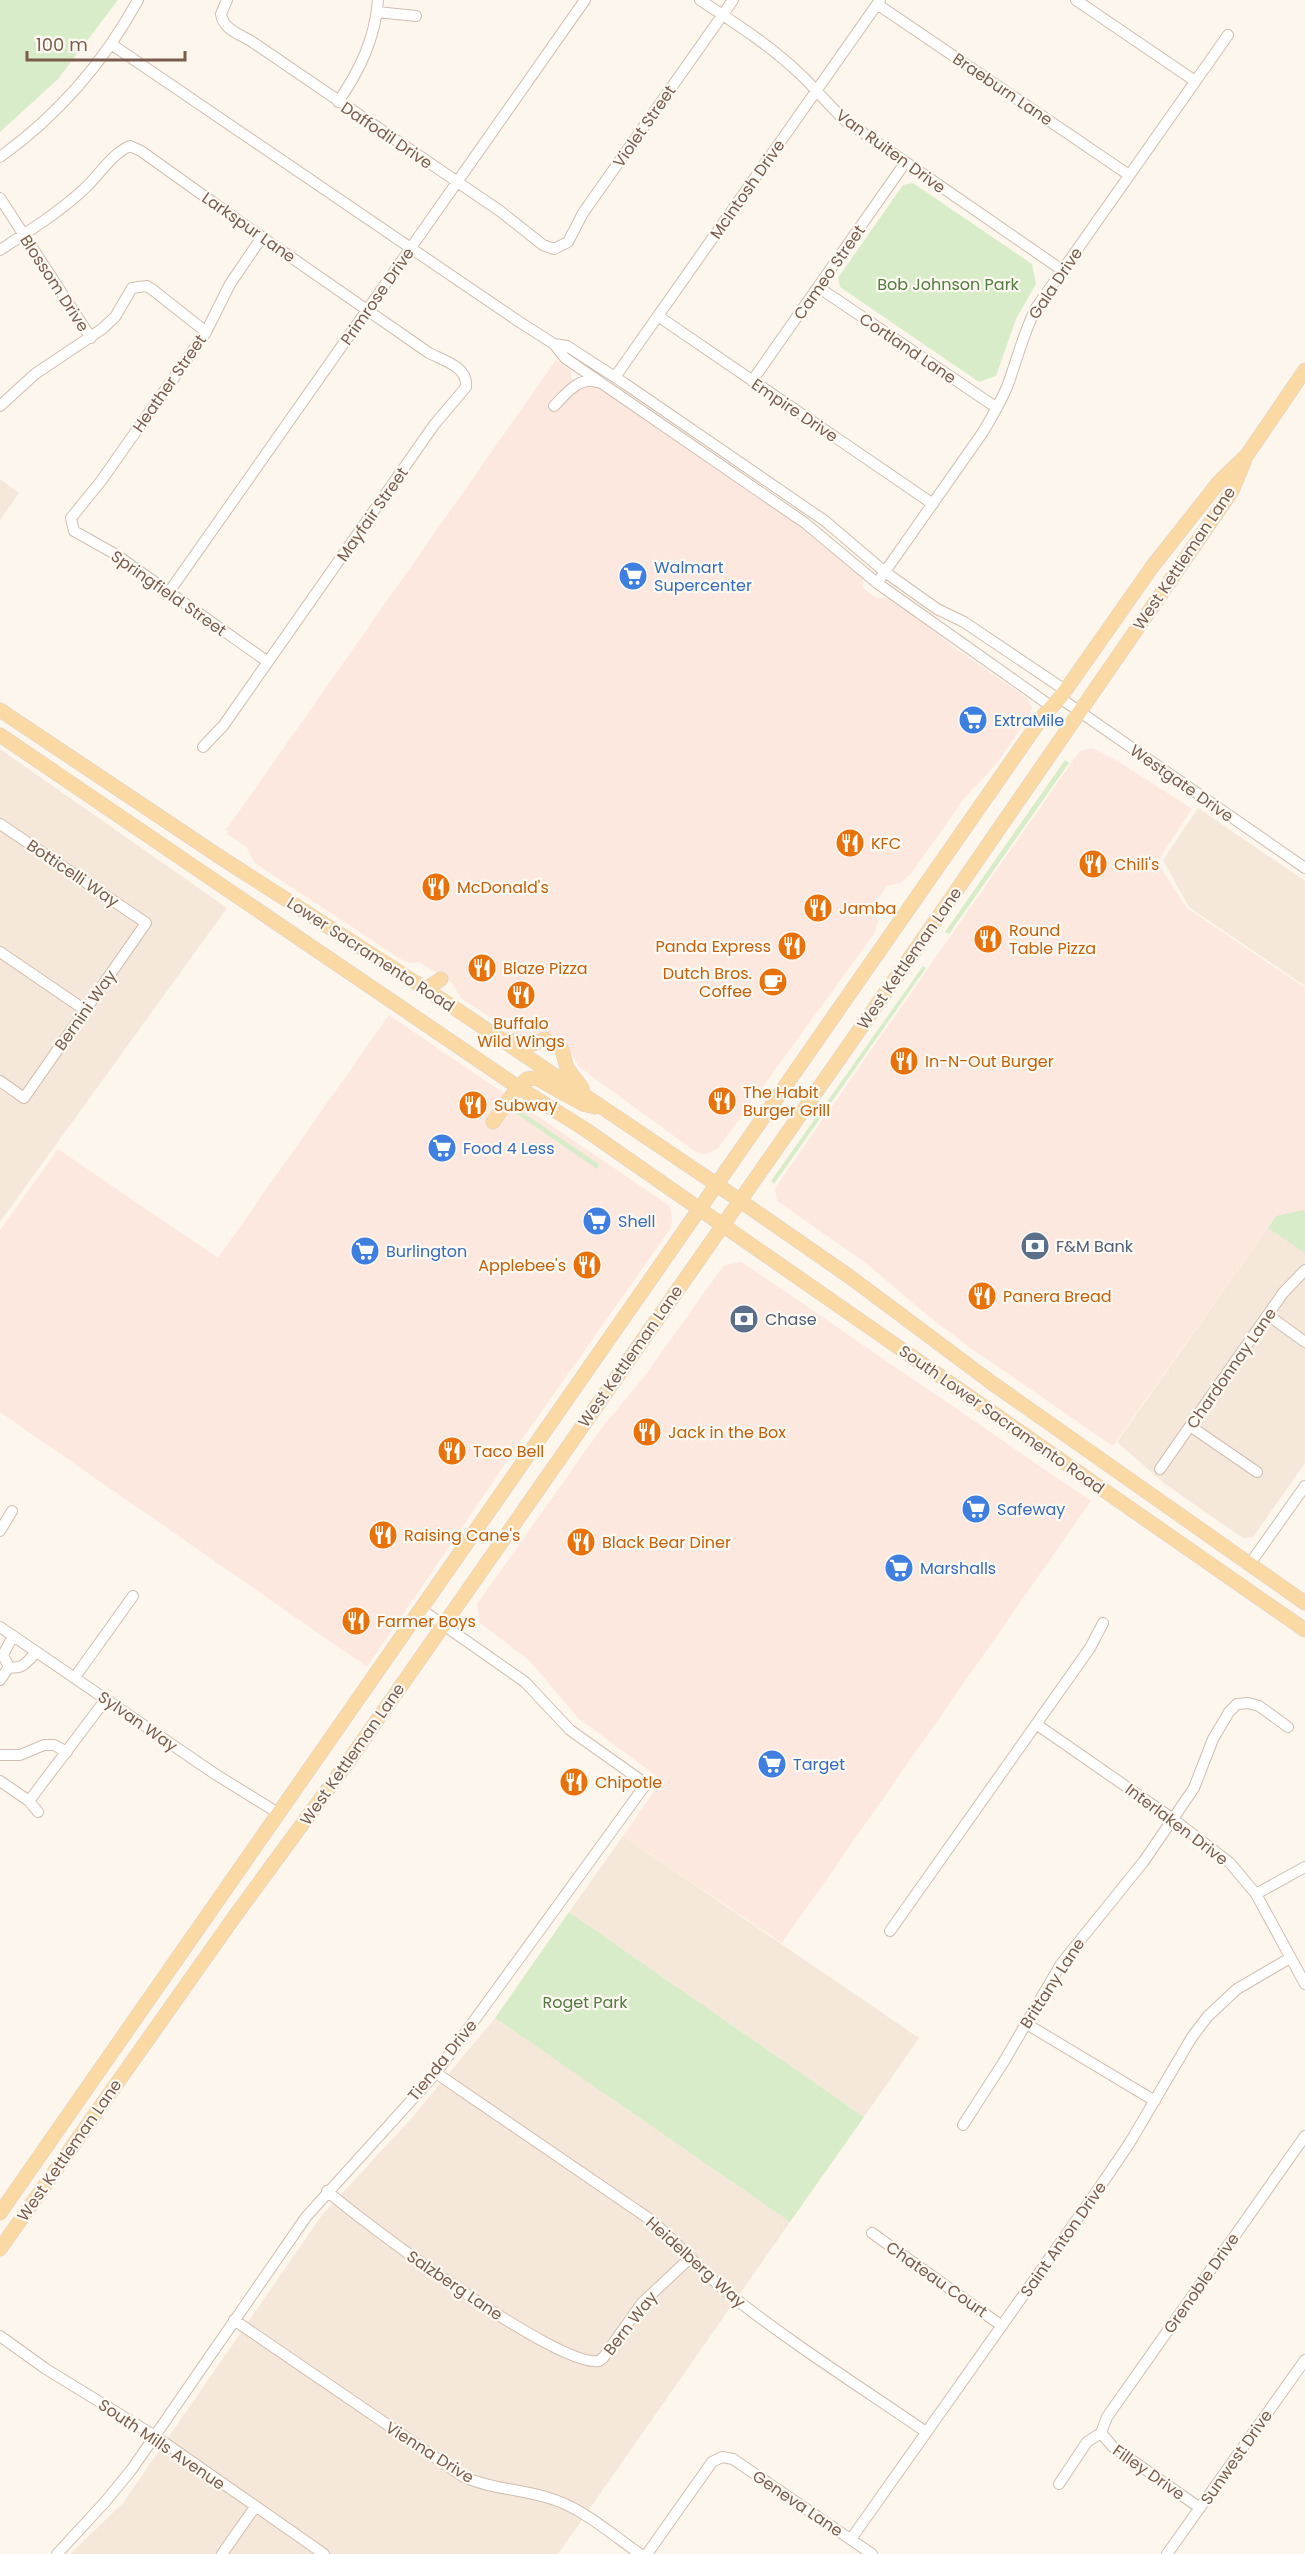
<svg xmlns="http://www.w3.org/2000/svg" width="1305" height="2554" font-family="Poppins,sans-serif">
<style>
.residential{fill:#f5e8da}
.commercial{fill:#fde8e0}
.green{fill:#d8ecc9}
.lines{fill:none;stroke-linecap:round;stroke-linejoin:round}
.minor-casing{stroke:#d1beb0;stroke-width:12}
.major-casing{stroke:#dad1cd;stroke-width:15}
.minor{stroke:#fff;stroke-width:10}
.major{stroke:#fbd9a5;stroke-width:14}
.labels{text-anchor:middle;stroke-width:4.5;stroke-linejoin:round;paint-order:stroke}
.street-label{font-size:16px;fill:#7a5c4d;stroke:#fffaf3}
.park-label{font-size:16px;fill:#537a41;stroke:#fffaf3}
.shop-label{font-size:16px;fill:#366cbe;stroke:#fffaf3;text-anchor:start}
.food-label{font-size:16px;fill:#c56008;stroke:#fffaf3;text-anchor:start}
.service-label{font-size:16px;fill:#4e5e75;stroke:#fffaf3;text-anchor:start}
</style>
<rect width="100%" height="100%" fill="#fdf6ec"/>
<path class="residential" d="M0,479L19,493L0,520Z
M0,749L227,908L0,1222Z
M1198,808L1305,881V986L1189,907L1163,860Z
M1305,1209V1463L1253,1537L1243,1538L1165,1484L1117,1442L1276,1216Z
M623,1836L919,2038L864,2117L569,1912Z
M495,2018L790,2222L558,2554H70L123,2503L322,2215L411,2119Z"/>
<path class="commercial" d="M556,360L571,370V378L581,385L593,384L788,518L863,578V588L876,598H889L919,619L952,646L1027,698L1032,707L1029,717L996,764L963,800L911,874L900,883L887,886L874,904L878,921L874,934L718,1148L705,1155L696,1152L579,1067L572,1054L543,1035L526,1036L514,1033L461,998L452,983L420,962L411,963L402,960L255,863L247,848L226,833L230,832L226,830Z
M1092,748L1121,763L1192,809L1157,862L1187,908L1305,988V1209L1276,1216L1113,1446L972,1349L927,1315L866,1263L777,1201L775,1188L1074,759L1080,751Z
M389,1015L664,1202L670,1207L672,1220L671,1228L525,1435L367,1667L0,1412V1230L58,1149L218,1258Z
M742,1262L1091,1501L782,1943L623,1836L662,1780L578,1718L530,1661L480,1623L477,1604L601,1429L644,1377L724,1265Z"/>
<path class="green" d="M0,0H118L58,79L0,132Z
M913,183L1032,264L1036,284L1016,319L996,376L979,382L840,287L838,278L903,185Z
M1065,760L1069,763L949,934L945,932Z
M923,966L926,968L774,1184L771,1181Z
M519,1110L599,1164L597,1169L514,1112Z
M1302,1210L1305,1212V1253L1268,1228L1276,1216Z
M569,1912L864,2117L790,2222L495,2018Z"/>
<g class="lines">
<g class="minor-casing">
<path id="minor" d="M227,0L221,14C223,29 239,34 251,41L500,211L543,245L554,249L568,242L583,213L733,0
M700,0C735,23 771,46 801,75C817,90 829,106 846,121L1062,270
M1076,0L1195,81
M877,4L1129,175
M377,12L416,16
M111,44L518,321L554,344L567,346L624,383L825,521L885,572L937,609L964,622L1065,690
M338,102C360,70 375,39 378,0
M0,157C57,116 104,62 138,0
M0,198L91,338
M262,237L230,284L206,332L101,481L71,518L74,531L115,554L268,662
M0,250C29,231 58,213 83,190C99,176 111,154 130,146L141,151L246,226L429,353C445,361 468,367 466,387L434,425L223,726L203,747
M818,287L997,408
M658,316L933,504
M554,344L565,358L805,523L877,583L1052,707
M615,377L880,0
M752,381L905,163
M0,406L35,374L102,329L115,317L132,288L147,286L153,290L206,332
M554,406C566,394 579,376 597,382
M877,583L983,432C992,417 1000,403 1007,387C1017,360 1023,334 1036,308L1228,35
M169,592L585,0
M1060,698L1305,868
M0,824L146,923L24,1098L0,1081
M0,952L85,1010
M1268,1315L1305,1342
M1190,1426L1257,1472
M1160,1469L1283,1293L1305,1270
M0,1531L12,1511
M1249,1565L1305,1486
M0,1627L215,1774L278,1813
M9,1667L3,1655L13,1636
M75,1677L133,1596
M0,1680L9,1667C23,1670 28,1661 36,1652
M1036,1724L1173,1819L1230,1863L1256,1894L1305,1984
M0,1755H20L44,1745H54L67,1752
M0,1781L29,1801L38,1812
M29,1801L106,1699
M1256,1894L1305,1867
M890,1931L1090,1648L1103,1623
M1025,2023L1155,2101
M436,2073L648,2218C677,2241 699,2270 728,2293C791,2343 859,2386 926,2432
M963,2125L1003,2063L1061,1964L1144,1861L1194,1788L1213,1739L1229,1712L1237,1704L1248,1703L1259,1706L1288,1727
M327,2191C364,2223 559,2369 599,2361L603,2358L642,2303L690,2258
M872,2233L1002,2326
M234,2320L464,2477C491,2489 521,2489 549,2498C583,2508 611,2534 640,2554
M0,2336L46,2369L155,2436L324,2554
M1101,2433L1107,2417L1305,2136
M1101,2433L1113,2447L1200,2508
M1059,2484L1087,2442L1101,2433
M851,2539L1097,2191L1129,2144L1192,2037L1208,2016L1237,1989L1290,1958
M57,2554L105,2502L132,2469L306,2217L436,2073L646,1784L570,1730L525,1682L422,1610
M222,2554L255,2507
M647,2554L712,2462L722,2457L733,2459L872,2554
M1167,2554L1305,2360"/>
</g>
<g class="major-casing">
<path id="major" d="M0,710L223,859L444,1001L716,1184L850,1277L992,1383L1305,1603
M0,735L518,1087L586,1130L1305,1630
M426,989L441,979
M507,1040L533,1044L545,1039
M562,1050L567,1068L582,1088
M493,1122L518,1087L527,1079L536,1078L583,1104L595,1107
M0,2213L1043,716L1060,698L1152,567L1219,482L1247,455L1305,370
M0,2249L235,1916L350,1759L932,926L1232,491L1244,462"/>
</g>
<use href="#minor" class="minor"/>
<use href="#major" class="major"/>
</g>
<defs>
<g id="supermarket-disc" transform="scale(1.5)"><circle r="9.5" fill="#3f7fe0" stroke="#fffaf3"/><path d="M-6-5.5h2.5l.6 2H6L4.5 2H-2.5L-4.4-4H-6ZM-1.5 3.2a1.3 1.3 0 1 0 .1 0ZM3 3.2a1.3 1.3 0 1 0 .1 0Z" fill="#fff"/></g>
<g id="restaurant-disc" transform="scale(1.5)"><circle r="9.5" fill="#e8710a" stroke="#fffaf3"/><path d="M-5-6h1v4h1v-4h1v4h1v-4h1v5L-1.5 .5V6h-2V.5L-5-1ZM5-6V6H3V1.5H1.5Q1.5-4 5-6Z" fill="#fff"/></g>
<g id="cafe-disc" transform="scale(1.5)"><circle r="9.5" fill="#e8710a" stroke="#fffaf3"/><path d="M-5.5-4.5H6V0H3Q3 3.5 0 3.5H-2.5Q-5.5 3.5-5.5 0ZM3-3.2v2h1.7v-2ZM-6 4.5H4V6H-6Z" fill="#fff"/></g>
<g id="bank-disc" transform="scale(1.5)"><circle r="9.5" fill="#5c6f8a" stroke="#fffaf3"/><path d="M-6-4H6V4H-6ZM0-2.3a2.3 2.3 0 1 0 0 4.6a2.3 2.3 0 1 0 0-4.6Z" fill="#fff"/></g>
</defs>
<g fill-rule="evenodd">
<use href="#supermarket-disc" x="633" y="576"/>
<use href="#supermarket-disc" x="973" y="720"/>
<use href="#restaurant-disc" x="850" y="843"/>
<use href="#restaurant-disc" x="1093" y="864"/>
<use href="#restaurant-disc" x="436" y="887"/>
<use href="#restaurant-disc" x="818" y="908"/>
<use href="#restaurant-disc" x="988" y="939"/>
<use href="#restaurant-disc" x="792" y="946"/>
<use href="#restaurant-disc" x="482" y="968"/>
<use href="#cafe-disc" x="773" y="982"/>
<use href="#restaurant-disc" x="521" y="995"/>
<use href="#restaurant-disc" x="904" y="1061"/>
<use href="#restaurant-disc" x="722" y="1101"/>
<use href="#restaurant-disc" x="473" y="1105"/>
<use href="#supermarket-disc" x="442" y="1148"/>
<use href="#supermarket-disc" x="597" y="1221"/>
<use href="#bank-disc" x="1035" y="1246"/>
<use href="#supermarket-disc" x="365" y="1251"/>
<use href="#restaurant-disc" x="587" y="1265"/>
<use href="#restaurant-disc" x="982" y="1296"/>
<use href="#bank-disc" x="744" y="1319"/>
<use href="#restaurant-disc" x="647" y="1432"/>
<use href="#restaurant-disc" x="452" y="1451"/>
<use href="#supermarket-disc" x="976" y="1509"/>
<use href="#restaurant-disc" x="383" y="1535"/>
<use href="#restaurant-disc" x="581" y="1542"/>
<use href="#supermarket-disc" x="899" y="1568"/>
<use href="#restaurant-disc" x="356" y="1621"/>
<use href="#supermarket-disc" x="772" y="1764"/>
<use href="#restaurant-disc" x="574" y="1782"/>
</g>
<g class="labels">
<g class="street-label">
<text transform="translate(1003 89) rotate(34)" y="6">Braeburn Lane</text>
<text transform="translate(644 126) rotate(-55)" y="6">Violet Street</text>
<text transform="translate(387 135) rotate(34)" y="6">Daffodil Drive</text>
<text transform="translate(891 151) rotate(36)" y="6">Van Ruiten Drive</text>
<text transform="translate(747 189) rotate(-55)" y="6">McIntosh Drive</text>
<text transform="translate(249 227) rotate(35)" y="6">Larkspur Lane</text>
<text transform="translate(829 272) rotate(-55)" y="6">Cameo Street</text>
<text transform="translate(55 283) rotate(57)" y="6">Blossom Drive</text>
<text transform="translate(1055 283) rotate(-56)" y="6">Gala Drive</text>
<text transform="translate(377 296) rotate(-55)" y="6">Primrose Drive</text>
<text transform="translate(908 348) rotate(34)" y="6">Cortland Lane</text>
<text transform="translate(169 383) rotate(-55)" y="6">Heather Street</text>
<text transform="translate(795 410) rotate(34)" y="6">Empire Drive</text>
<text transform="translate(372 514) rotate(-55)" y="6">Mayfair Street</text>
<text transform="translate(1184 558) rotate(-56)" y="6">West Kettleman Lane</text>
<text transform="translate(169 593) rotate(35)" y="6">Springfield Street</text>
<text transform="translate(1182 783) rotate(35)" y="6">Westgate Drive</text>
<text transform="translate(73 873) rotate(34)" y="6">Botticelli Way</text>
<text transform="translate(371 954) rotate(33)" y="6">Lower Sacramento Road</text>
<text transform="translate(909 958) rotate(-55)" y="6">West Kettleman Lane</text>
<text transform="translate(85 1010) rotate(-55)" y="6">Bernini Way</text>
<text transform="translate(630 1356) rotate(-55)" y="6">West Kettleman Lane</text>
<text transform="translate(1231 1368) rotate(-55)" y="6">Chardonnay Lane</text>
<text transform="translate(1002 1419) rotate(35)" y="6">South Lower Sacramento Road</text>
<text transform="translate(138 1721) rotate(35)" y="6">Sylvan Way</text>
<text transform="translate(352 1754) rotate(-55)" y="6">West Kettleman Lane</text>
<text transform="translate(1177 1824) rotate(37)" y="6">Interlaken Drive</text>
<text transform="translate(1052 1983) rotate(-57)" y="6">Brittany Lane</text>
<text transform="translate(442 2060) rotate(-51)" y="6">Tienda Drive</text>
<text transform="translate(69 2150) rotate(-55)" y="6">West Kettleman Lane</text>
<text transform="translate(1063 2239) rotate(-55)" y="6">Saint Anton Drive</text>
<text transform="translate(696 2262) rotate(42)" y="6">Heidelberg Way</text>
<text transform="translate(937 2279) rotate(35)" y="6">Chateau Court</text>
<text transform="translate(1201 2283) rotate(-55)" y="6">Grenoble Drive</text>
<text transform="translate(455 2285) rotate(34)" y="6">Salzberg Lane</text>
<text transform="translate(630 2323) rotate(-52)" y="6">Bern Way</text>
<text transform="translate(162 2444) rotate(34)" y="6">South Mills Avenue</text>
<text transform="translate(430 2452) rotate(32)" y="6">Vienna Drive</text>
<text transform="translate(1236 2457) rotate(-55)" y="6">Sunwest Drive</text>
<text transform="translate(1149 2472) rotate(35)" y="6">Filley Drive</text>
<text transform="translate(798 2503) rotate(34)" y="6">Geneva Lane</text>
</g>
<g class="park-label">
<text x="948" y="290">Bob Johnson Park</text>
<text x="585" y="2008">Roget Park</text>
</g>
<g class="shop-label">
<text x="654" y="573">Walmart<tspan x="654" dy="18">Supercenter</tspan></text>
<text x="994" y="726">ExtraMile</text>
<text x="463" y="1154">Food 4 Less</text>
<text x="618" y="1227">Shell</text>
<text x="386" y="1257">Burlington</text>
<text x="997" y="1515">Safeway</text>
<text x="920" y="1574">Marshalls</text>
<text x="793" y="1770">Target</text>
</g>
<g class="food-label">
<text x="871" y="849">KFC</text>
<text x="1114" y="870">Chili's</text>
<text x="457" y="893">McDonald's</text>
<text x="839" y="914">Jamba</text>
<text x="1009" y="936">Round<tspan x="1009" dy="18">Table Pizza</tspan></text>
<text x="771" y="952" text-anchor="end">Panda Express</text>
<text x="503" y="974">Blaze Pizza</text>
<text x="752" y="979" text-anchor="end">Dutch Bros.<tspan x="752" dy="18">Coffee</tspan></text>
<text x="521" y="1029" text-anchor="middle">Buffalo<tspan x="521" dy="18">Wild Wings</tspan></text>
<text x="925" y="1067">In-N-Out Burger</text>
<text x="743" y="1098">The Habit<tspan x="743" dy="18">Burger Grill</tspan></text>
<text x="494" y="1111">Subway</text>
<text x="566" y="1271" text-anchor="end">Applebee's</text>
<text x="1003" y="1302">Panera Bread</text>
<text x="668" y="1438">Jack in the Box</text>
<text x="473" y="1457">Taco Bell</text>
<text x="404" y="1541">Raising Cane's</text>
<text x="602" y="1548">Black Bear Diner</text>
<text x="377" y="1627">Farmer Boys</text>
<text x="595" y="1788">Chipotle</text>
</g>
<g class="service-label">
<text x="1056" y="1252">F&amp;M Bank</text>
<text x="765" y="1325">Chase</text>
</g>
</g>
<path d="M27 51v9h158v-9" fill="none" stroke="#7a5c4d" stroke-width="3"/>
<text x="36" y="51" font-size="18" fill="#7a5c4d" stroke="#fffaf3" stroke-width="4.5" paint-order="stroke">100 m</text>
</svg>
